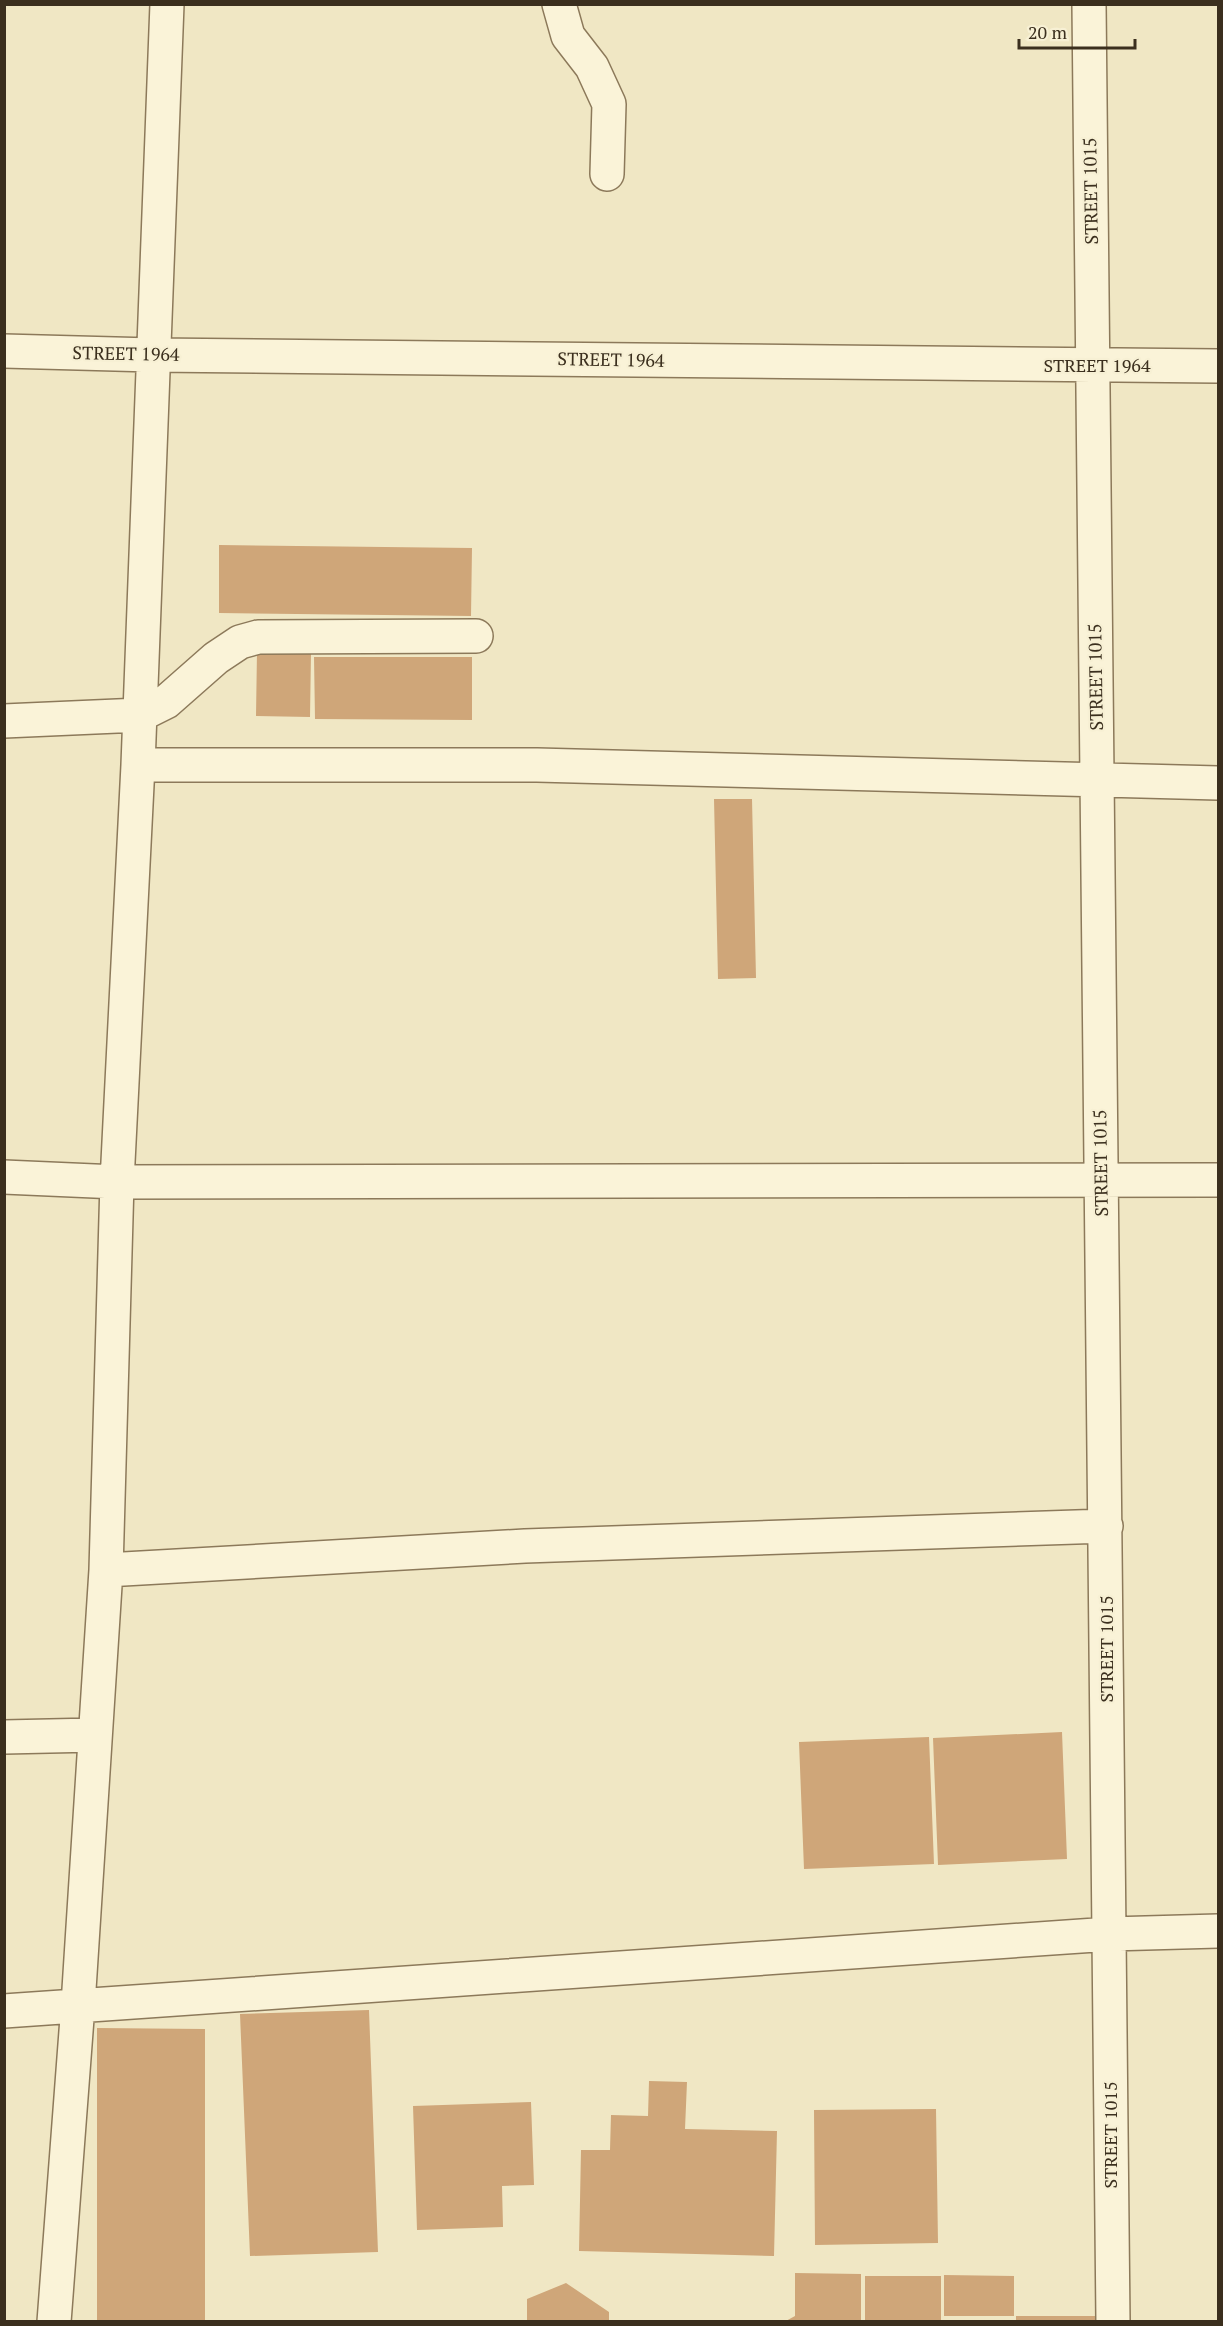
<svg xmlns="http://www.w3.org/2000/svg" width="1223" height="2326" font-family="'PT Serif',serif">
<style>
.building{fill:#cfa679}
.lines{fill:none;stroke-linecap:round;stroke-linejoin:round}
.minor-casing{stroke:#8c795a;stroke-width:36}
.minor{stroke:#faf3d8;stroke-width:33}
.labels{text-anchor:middle;stroke-width:4.5;stroke-linejoin:round;paint-order:stroke}
.street-label{font-size:18px;fill:#3b2f1e;stroke:#f7f0d4}
</style>
<rect width="100%" height="100%" fill="#f0e7c4"/>
<path class="building" d="M219,545L472,548L471,616L219,613Z
M257,651L311,652L310,717L256,716Z
M314,657H472V720L315,719Z
M714,799H752L756,978L718,979Z
M1062,1732L1067,1859L938,1865L933,1738Z
M929,1737L934,1864L804,1869L799,1742Z
M369,2010L378,2252L250,2256L240,2014Z
M97,2028L205,2029V2322H97Z
M649,2081L687,2082L685,2129L777,2131L774,2256L579,2251L581,2150H610L611,2115L648,2116Z
M531,2102L534,2185L502,2186L503,2227L417,2230L413,2106Z
M936,2109L938,2243L815,2245L814,2110Z
M795,2273L861,2274V2322H784L795,2316Z
M944,2275L1014,2276V2316H944Z
M865,2276H941V2322H865Z
M566,2283L609,2312V2322H527V2299Z
M1016,2316H1096V2322H1016Z"/>
<g class="lines">
<g class="minor-casing">
<path id="minor" d="M559,4L568,36L592,67L609,104L607,174
M1089,4L1113,2322
M4,351L152,355L1218,366
M4,721L140,715L166,702L216,658L240,642L258,637L476,636
M138,765H537L1218,783
M4,1177L117,1182L1218,1180
M106,1570L525,1546L1106,1526
M4,1737L95,1735
M4,2011L1110,1934L1218,1931
M54,2322L78,2005L106,1570L117,1182L138,765L167,4"/>
</g>
<use href="#minor" class="minor"/>
</g>
<g class="labels">
<g class="street-label">
<text transform="translate(1091 191) rotate(-91)" y="6">STREET 1015</text>
<text transform="translate(126 354) rotate(1)" y="6">STREET 1964</text>
<text transform="translate(611 360) rotate(1)" y="6">STREET 1964</text>
<text x="1097" y="372">STREET 1964</text>
<text transform="translate(1096 677) rotate(-91)" y="6">STREET 1015</text>
<text transform="translate(1101 1163) rotate(-91)" y="6">STREET 1015</text>
<text transform="translate(1107 1649) rotate(-90)" y="6">STREET 1015</text>
<text transform="translate(1111 2135) rotate(-90)" y="6">STREET 1015</text>
</g>
</g>
<rect width="1223" height="2326" fill="none" stroke="#3b2f1e" stroke-width="12"/>
<path d="M1019 39v9h116v-9" fill="none" stroke="#3b2f1e" stroke-width="3"/>
<text x="1028" y="39" font-size="18" fill="#3b2f1e" stroke="#f7f0d4" stroke-width="4.5" paint-order="stroke">20 m</text>
</svg>
